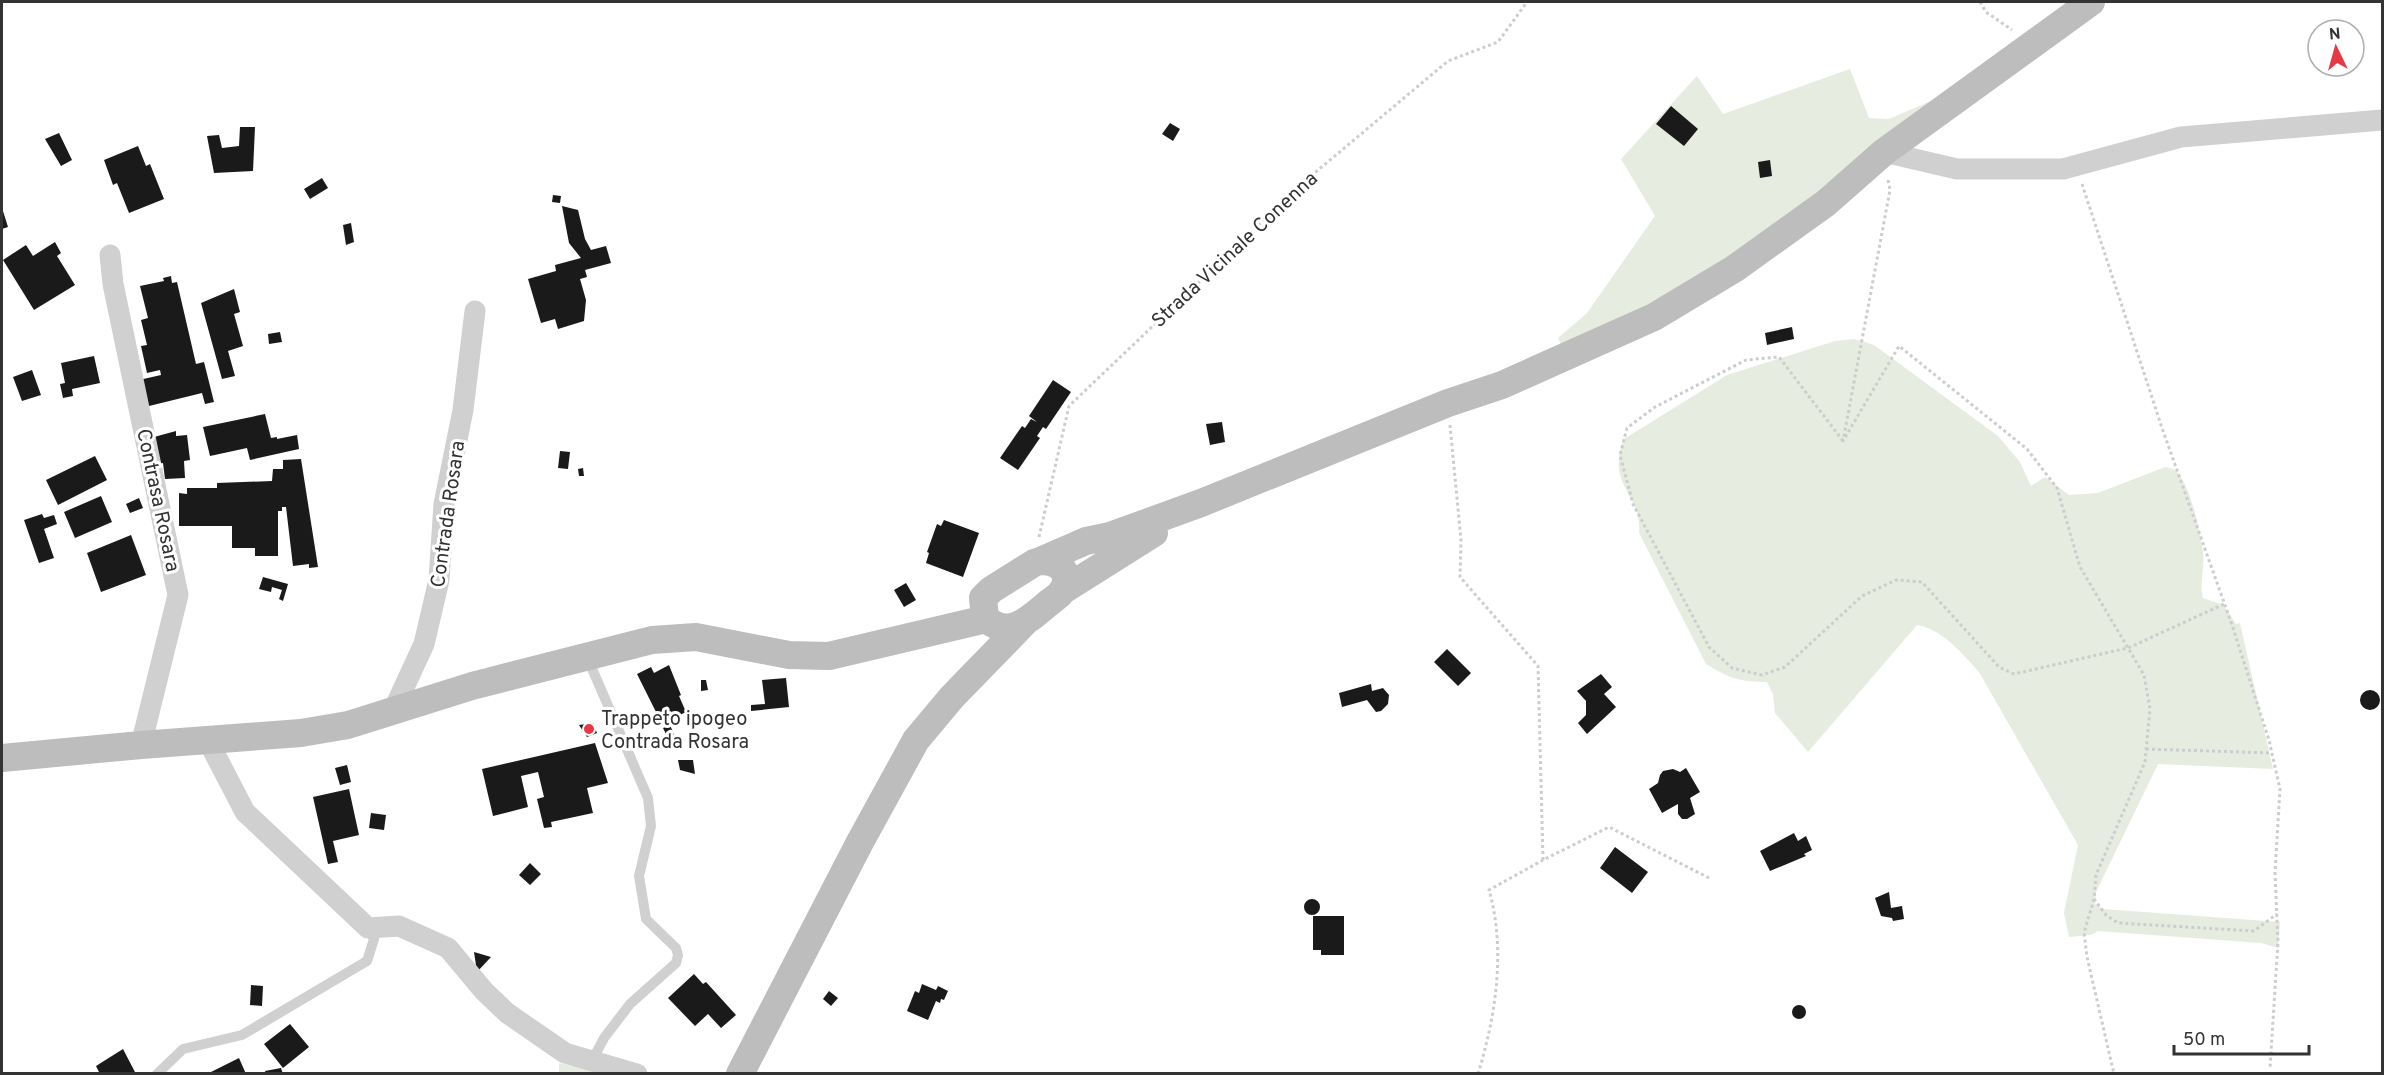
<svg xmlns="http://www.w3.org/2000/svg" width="2384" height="1075" font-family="Overpass,sans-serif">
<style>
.green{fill:#e6ecdf}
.building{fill:#1a1a1a}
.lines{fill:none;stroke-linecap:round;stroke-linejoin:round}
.path{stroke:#cdcdcd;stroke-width:3;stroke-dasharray:3 3;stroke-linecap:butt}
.lane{stroke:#d0d0d0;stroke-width:10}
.street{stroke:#d0d0d0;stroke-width:21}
.secondary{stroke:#bdbdbd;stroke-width:28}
.poi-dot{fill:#e63946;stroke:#fff;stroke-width:2}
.labels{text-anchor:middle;stroke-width:6;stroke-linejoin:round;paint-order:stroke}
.street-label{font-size:20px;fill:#333;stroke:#fff}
.poi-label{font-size:20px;fill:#333;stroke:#fff;text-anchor:start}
</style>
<rect width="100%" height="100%" fill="#fff"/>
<path class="green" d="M1850,69L1869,118L1889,119L1947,94L1739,257L1563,349L1558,338L1587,313L1655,216L1621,159L1697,76L1723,114Z
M1854,339L1874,345L1998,436L2020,462L2031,486L2045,477L2069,495L2098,493L2165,467C2170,468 2174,469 2177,472C2191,487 2200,532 2203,552C2205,568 2199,582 2203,598L2223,605L2236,624L2240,623L2273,769L2158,764L2096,892L2095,904L2103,909L2280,922L2278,948L2261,943L2098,931L2091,935L2069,937L2064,913L2078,845L1979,672C1963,654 1942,629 1917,625L1808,752L1775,713L1773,694L1767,682C1741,682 1728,678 1706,664L1639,533C1643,495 1605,485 1624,439L1727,375L1835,341Z
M559,1063L605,1073H559Z"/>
<path class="building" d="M1671,106L1698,129L1684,146L1656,124Z
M1170,123L1180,129L1173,141L1162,134Z
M240,127H255L253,171L214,173L207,136L219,135L222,148L239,146Z
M59,133L72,160L61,166L45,139Z
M138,146L146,166L150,164L164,199L129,213L117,183L113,185L104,160Z
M1770,160L1772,176L1760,178L1758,162Z
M322,178L328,188L310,199L304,189Z
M553,195L561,196L560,203L552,202Z
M562,206L578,210L585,239L591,250L606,246L611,263L585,270L587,277L580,279L586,300L584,321L558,329L555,319L541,323L528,279L556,271L555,265L581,258L569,243Z
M2,208L8,227L2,229Z
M351,223L354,242L346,245L343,225Z
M55,242L61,253L57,256L75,285L34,310L3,260L26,245L33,256Z
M171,276L172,283L177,282L196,364L204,362L214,402L205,404L202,393L145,407L139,380L161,375L160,370L147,373L141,346L147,345L141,320L148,318L140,286L164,281L163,278Z
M234,289L240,312L234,314L243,346L228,351L235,376L222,379L201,303Z
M1792,327L1794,339L1767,345L1765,333Z
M280,332L282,342L269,344L268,334Z
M94,356L100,383L72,389L73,396L63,398L60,384L65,383L61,363Z
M32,370L41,395L22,401L13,377Z
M1053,380L1071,392L1046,429L1043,427L1037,436L1040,438L1018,470L1000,458L1022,426L1025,428L1031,419L1037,422L1029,416Z
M265,414L271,438L277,437V439L297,435L299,449L250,460L247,448L210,456L203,427Z
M1222,422L1225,442L1210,445L1206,424Z
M176,431V436L187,435L190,460L184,461L185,478L165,479L163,463L159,464L154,437Z
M560,451L570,452L568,469L558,468Z
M95,456L107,480L58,505L46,480Z
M301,459L318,567L309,568V564L293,566L286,507H282V511H278V556H255V548H232V526H179V493L187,494V488H217V483L272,481L273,469H283V460Z
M583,468L584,476H579L578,469Z
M101,496L112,522L75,538L64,512Z
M139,498L143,508L130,513L126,504Z
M42,514L44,518L54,515L57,524L44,529L54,558L39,563L24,520Z
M944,520L979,533L963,577L926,563L929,553L927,552L937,524L941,526Z
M131,535L146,575L101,592L87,553Z
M263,577L288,584L283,601L279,599L282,590L272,587L271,592L259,589Z
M906,583L916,600L904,607L894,590Z
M1447,649L1471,673L1458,686L1434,662Z
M669,665L681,695L679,696L686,712L662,724L637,674L651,667L654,673Z
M1601,674L1612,687L1604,694L1616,707L1587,734L1578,723L1586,715V701L1577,691Z
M786,678L789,707L751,711V705L765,704L762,680Z
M701,680H706L708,690L701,691Z
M1371,684L1372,691L1383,688L1389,695L1388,704L1381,711L1376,712L1367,700L1342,707L1339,693Z
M2360 700a10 10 0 1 1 20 0a10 10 0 1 1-20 0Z
M593,723L597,733L587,737L579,725Z
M670,725L675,737L669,740L663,728Z
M595,743L608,783L587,788L593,813L551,822L552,827L544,828L537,799L544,797L538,772L521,776L528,807L493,816L482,769Z
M678,760H693L695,774L680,770Z
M347,765L351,782L340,785L335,768Z
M1686,768L1700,792L1690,798L1695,814L1687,819H1682L1678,814V804L1662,813L1649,789L1658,783L1660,775L1663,771L1673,769L1680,772Z
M349,789L359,835L333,841L338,862L328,864L313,797Z
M371,813L386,815L384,830L369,828Z
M1794,833L1798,841L1806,836L1812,850L1804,854L1806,856L1770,871L1760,851Z
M1615,847L1648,872L1632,893L1600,868Z
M530,863L541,874L530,885L519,875Z
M1889,892L1891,908L1902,906L1904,919L1893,921L1892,918L1881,916L1875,898Z
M1304 907a8 8 0 1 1 16 0a8 8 0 1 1-16 0Z
M1313,916H1344V955H1321V950H1313Z
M474,952L491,957L477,972Z
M694,974L703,984L706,982L736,1015L721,1028L708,1014L695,1026L668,998Z
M922,984L936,990L938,986L948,991L944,1000L941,999L940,1003L936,1001L928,1020L907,1011L915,991L919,993Z
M251,985L263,986L262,1006L250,1005Z
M829,991L838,998L831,1006L823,999Z
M1792 1012a7 7 0 1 1 14 0a7 7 0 1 1-14 0Z
M290,1024L309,1047L283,1068L264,1044Z
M123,1049L136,1074H100L96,1066Z
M239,1058L246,1074H207Z
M281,1068L283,1074H266L265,1071Z"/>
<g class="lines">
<path class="path" d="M1980,2L1986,12L2012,30
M1888,180L1890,190L1843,441L1899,346L2027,449L2057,488L2080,567L2144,675L2150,709L2145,762L2096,875L2094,899L2106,915L2118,923L2254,931L2277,914
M2082,184L2162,428L2231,622L2269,740L2280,789L2275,873L2278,942L2270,1068
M1450,425L1461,540L1460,577L1538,666L1543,860L1609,827L1711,879
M1843,441L1779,357L1746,360L1655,407L1627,428L1620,455L1633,504L1709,647L1732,668L1762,675L1785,667L1862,596L1896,580L1922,582L1999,667L2014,674L2128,648L2224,604
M1039,537L1069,406L1305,181L1448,61L1498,42L1527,2
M2146,749L2272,753
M2094,899L2084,933L2087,957L2114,1074
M1478,1074C1496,1015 1506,949 1489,890L1543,860"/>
<path class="lane" d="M587,657L648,798L651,826L639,876L646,919L676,948L678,955L676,963L630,1004L604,1038L592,1061
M157,1074L183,1049L242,1035L367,961L374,939L368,928"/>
<path class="street" d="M1884,152L1957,169H2063L2181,137L2382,120
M110,255L113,284L178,595L141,745
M394,709L424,644L439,580L444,504L463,410L475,311
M207,739L245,812L368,928L399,926L448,948L484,991L507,1013L565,1053L637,1074"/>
<path class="secondary" d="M1040,561L1086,541L1110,536L1201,503L1448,403L1502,385L1654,317L1734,269L1826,203L1884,152L2091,2
M1040,561C1057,561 1073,571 1063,590C1060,596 1050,601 1045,606C1027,621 1008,639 985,618L983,598L991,590L1034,563Z
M1062,591L1154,533
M2,758L141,745L301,733L348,725L472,686L652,640L696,637L789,655L829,656L986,619
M740,1074L860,842L916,740L952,697L1024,623"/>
</g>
<circle class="poi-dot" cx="589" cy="729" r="6"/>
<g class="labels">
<g class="street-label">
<text transform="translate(1234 249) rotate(-43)" y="7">Strada Vicinale Conenna</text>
<text transform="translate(159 500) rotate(78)" y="7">Contrasa Rosara</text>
<text transform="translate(447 514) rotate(-82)" y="7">Contrada Rosara</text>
</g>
<g class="poi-label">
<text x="601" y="725">Trappeto ipogeo<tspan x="601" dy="23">Contrada Rosara</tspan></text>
</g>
</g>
<rect width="2384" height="1075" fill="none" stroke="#333333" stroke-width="6"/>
<g transform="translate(2336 48) rotate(355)"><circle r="28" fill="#ffffff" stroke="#adadad" stroke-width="1.5"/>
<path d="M0-4.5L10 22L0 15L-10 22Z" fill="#e63946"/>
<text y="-9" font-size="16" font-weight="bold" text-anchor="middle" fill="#333333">N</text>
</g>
<path d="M2174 1045v9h135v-9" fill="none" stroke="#333333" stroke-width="3"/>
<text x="2183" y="1045" font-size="18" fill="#333333" stroke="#ffffff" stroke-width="4.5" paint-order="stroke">50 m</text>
</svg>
